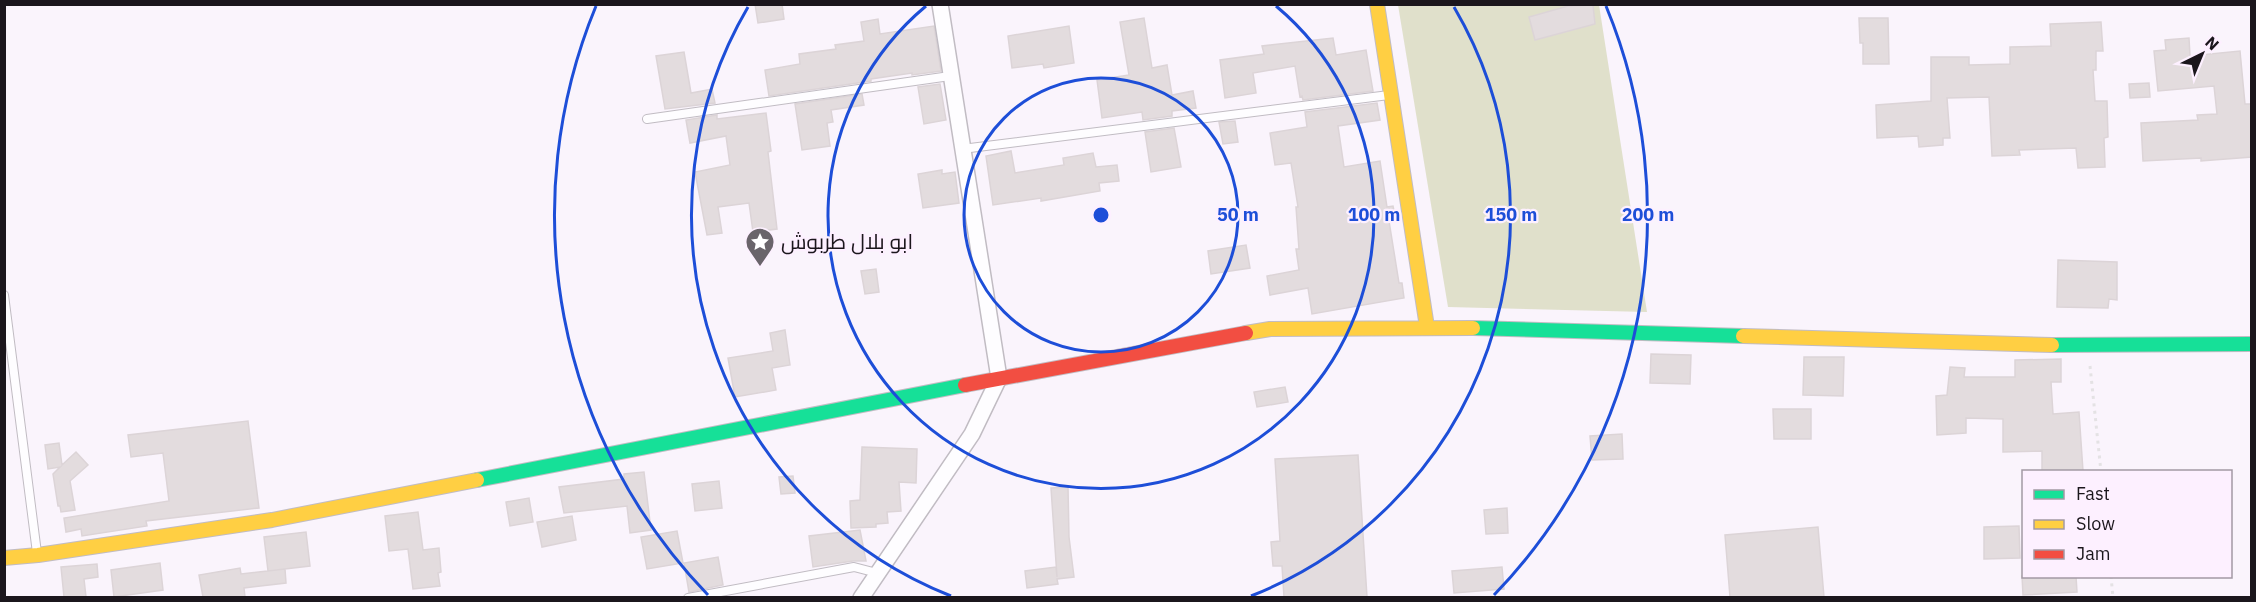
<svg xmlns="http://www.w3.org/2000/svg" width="2256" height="602" font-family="'IBM Plex Sans',Cairo,sans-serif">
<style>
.green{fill:#e0e0cb}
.building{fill:#e3dcde;stroke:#dcd4d7;stroke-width:1.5}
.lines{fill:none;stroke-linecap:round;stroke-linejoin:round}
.lane-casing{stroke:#c1bcc3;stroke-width:10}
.street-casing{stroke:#c1bcc3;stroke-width:18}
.fast-casing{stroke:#c1bcc3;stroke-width:16}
.slow-casing{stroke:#c1bcc3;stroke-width:16}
.jam-casing{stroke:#c1bcc3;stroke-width:16}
.path{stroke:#e4e2e4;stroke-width:3;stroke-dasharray:3 4.5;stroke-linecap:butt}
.lane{stroke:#fefdff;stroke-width:8}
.street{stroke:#fefdff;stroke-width:15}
.fast{stroke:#16e098;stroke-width:14}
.slow{stroke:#ffcf43;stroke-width:14}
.jam{stroke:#f24e42;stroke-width:14}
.ring{fill:none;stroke:#1d4ed8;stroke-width:3}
.labels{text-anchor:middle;stroke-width:4.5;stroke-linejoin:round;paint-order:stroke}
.poi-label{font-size:21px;fill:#1b161c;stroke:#fdf0ff;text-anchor:start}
.centre{fill:#1d4ed8;stroke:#fdf0ff;stroke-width:3}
.ring-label{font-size:18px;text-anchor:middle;font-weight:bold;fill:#1d4ed8;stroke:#fdf0ff;stroke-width:4.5;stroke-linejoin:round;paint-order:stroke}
</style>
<rect width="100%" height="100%" fill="#faf4fc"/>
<path class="green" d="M1398,5H1599L1647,312L1448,307Z"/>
<path class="building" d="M755,4H782L784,19L758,23Z
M1593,5L1595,24L1535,40L1529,17L1568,6Z
M1144,18L1152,68L1167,65L1172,95L1193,91L1196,108L1172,111V116L1143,120L1142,112L1102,118L1097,80L1129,75L1120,22Z
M1859,18H1888L1889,64H1863V43H1860Z
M878,19L880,34L934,26L941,71L912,75V73L871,79V81L769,96L765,70L800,64L799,54L836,49L835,45L864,41L861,22Z
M2101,22L2103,51H2096V70H2093L2095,101H2107L2108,137L2104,138L2105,167L2078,168L2076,148L2019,150L2020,155L1992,156L1989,97L1947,98L1950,138H1943V145L1919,147L1918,136L1877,138L1876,105L1931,101V57H1969V65L2010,64V47L2051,46L2050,24Z
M1069,26L1074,63L1044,68L1043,64L1012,68L1008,36Z
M1333,38L1336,55L1366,50L1373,91L1303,100L1302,96L1300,97L1295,66L1253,73L1256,93L1225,98L1220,60L1264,54L1262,46Z
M2189,38L2190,56L2240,51L2245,104H2252V157L2201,161V158L2143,161L2141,123L2198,120L2197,115L2217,114L2214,86L2158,91L2154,51L2166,50L2165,40Z
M684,52L691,93L712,89L715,103L665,109L656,56Z
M2149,83L2150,97L2130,98L2129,84Z
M940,84L946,120L924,124L918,87Z
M862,94L864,105L831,110L833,122L827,123L830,146L802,150L795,104Z
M1377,103L1380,120L1338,126L1344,167L1380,161L1387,207L1393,206L1396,220L1389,221L1399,283H1402L1404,298L1312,314L1308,288L1270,295L1267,276L1299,270L1296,249H1299L1296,207H1298L1291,163L1275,165L1270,133L1307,127L1305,112Z
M766,113L771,151L768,152L777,229L753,232L749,203L718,207L722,233L707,235L695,172L730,165L726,136L690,143L686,120L717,115V119Z
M1235,121L1238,142L1223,144L1219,122Z
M1174,128L1181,167L1151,172L1145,132Z
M1011,151L1015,173L1064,165L1063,158L1093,153L1096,167L1117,165L1119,181L1099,183L1100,191L1041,201V198L993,205L986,156Z
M942,170V174L955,172L959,203L923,208L918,174Z
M1246,245L1250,268L1211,274L1208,251Z
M2058,260L2117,262V300L2109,299L2108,308L2057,307Z
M876,269L879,292L865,294L861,271Z
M785,330L790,365L772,368L776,390L735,397L728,358L773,351L770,333Z
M1651,354L1691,355L1690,384L1650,383Z
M1804,357H1844L1843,396L1803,395Z
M2061,359V382H2051L2053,414L2079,412L2083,471H2042V451L2003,452V419L1966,418V433L1937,435L1936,396L1947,395L1950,367L1965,368L1964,377H2015V360Z
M1285,387L1288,402L1257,407L1254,392Z
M1773,409H1811V439H1774Z
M248,421L259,508L146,521L147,526L82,536L81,529L66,532L64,518L169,501L163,453L131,457L128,435Z
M1622,434L1623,459L1592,460L1590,436Z
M59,443L62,465L76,452L88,465L70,481L75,510L61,512L60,506H58L53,474L60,467L48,469L45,445Z
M862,447L917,449L916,483L899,482L901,511L887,512L888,523L876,524V527L851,528L850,501L860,500Z
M1358,455L1367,597H1284L1282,566H1273L1271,542L1280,541L1275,459Z
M644,472L651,530L630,533L627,506L564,513L559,487L624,479V474Z
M793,476L795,493L781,494L779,477Z
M719,481L722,508L695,511L692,484Z
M1068,487L1069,537L1074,577L1057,579L1058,584L1027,588L1025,571L1056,567L1057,577L1051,488Z
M529,498L533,522L510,526L506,502Z
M1507,508L1508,533L1486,534L1484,510Z
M418,512L423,550L439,548L441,572L438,573L440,586L413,589L408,549L389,551L385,516Z
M572,516L576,540L542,547L537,522Z
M2019,526L2020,558L1984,559V527Z
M1818,527L1824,597H1730L1725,535Z
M860,530L866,561H853L813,567L809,536Z
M677,531L683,563L647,569L641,537Z
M306,532L310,566L268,571L264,537Z
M718,557L723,585L689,592L684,563Z
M160,563L163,590L114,597L111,570Z
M97,564L98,577L84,579L86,597H64L61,567Z
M1502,567L1504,589L1454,593L1452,571Z
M240,568L241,574L285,569L286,583L244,588L245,597H203L199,575Z
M2022,576H2076L2077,592L2023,595Z"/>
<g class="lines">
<g class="lane-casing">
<path id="lane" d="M647,119L950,76
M962,149L1389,95
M4,295L37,553
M688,598L854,567L877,573"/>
</g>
<g class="street-casing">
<path id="street" d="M861,598L972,434L999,378L940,4"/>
</g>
<g class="fast-casing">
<path id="fast" d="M1473,328L1743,336
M2052,345L2252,344
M477,480L965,385"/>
</g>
<g class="slow-casing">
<path id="slow" d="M1377,4L1427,327
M1246,333L1270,329L1473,328
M1743,336L2052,345
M4,558L38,555L272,520L477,480"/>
</g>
<g class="jam-casing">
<path id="jam" d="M965,385L1246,333"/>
</g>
<path class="path" d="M2090,366L2101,472
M2111,576L2113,598"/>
<use href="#lane" class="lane"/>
<use href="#street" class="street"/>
<use href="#fast" class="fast"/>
<use href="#slow" class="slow"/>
<use href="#jam" class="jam"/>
</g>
<g class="ring">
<circle cx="1101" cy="215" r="137"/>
<path d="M1276 6A273 273 0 1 1 926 6"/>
<path d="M951 596A410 410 0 0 1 748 7M1454 7A410 410 0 0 1 1251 596"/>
<path d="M708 595A547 547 0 0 1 596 6M1606 6A547 547 0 0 1 1494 595"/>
</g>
<defs>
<g id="sight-pin" transform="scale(1.5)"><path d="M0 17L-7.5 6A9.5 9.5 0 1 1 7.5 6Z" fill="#69646a" stroke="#fdf0ff"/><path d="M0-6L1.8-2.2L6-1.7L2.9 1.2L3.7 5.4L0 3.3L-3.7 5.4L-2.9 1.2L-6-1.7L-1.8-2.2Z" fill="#fff"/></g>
</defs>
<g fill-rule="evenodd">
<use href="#sight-pin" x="760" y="242"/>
</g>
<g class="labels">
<g class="poi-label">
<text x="781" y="249">ابو بلال طربوش</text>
</g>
</g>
<circle cx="1101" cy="215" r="9" class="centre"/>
<g class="ring-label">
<text x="1238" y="221">50 m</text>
<text x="1374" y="221">100 m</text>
<text x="1511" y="221">150 m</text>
<text x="1648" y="221">200 m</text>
</g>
<rect width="2256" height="602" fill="none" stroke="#1b161c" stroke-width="12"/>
<rect x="2022" y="470" width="210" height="108" fill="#fdf0ff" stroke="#a399a4" stroke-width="1.5"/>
<rect x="2034" y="490" width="30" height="9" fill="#16e098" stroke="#a399a4" stroke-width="1.5"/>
<text x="2076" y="500" font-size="18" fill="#1b161c">Fast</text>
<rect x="2034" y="520" width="30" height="9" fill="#ffcf43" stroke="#a399a4" stroke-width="1.5"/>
<text x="2076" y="530" font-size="18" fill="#1b161c">Slow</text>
<rect x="2034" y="550" width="30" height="9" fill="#f24e42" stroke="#a399a4" stroke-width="1.5"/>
<text x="2076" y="560" font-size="18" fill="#1b161c">Jam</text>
<g transform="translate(2202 54) rotate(43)" stroke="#fdf0ff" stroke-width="4.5" paint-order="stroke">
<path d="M0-4.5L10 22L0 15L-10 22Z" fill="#1b161c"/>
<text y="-9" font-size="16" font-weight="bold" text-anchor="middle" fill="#1b161c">N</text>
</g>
</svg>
